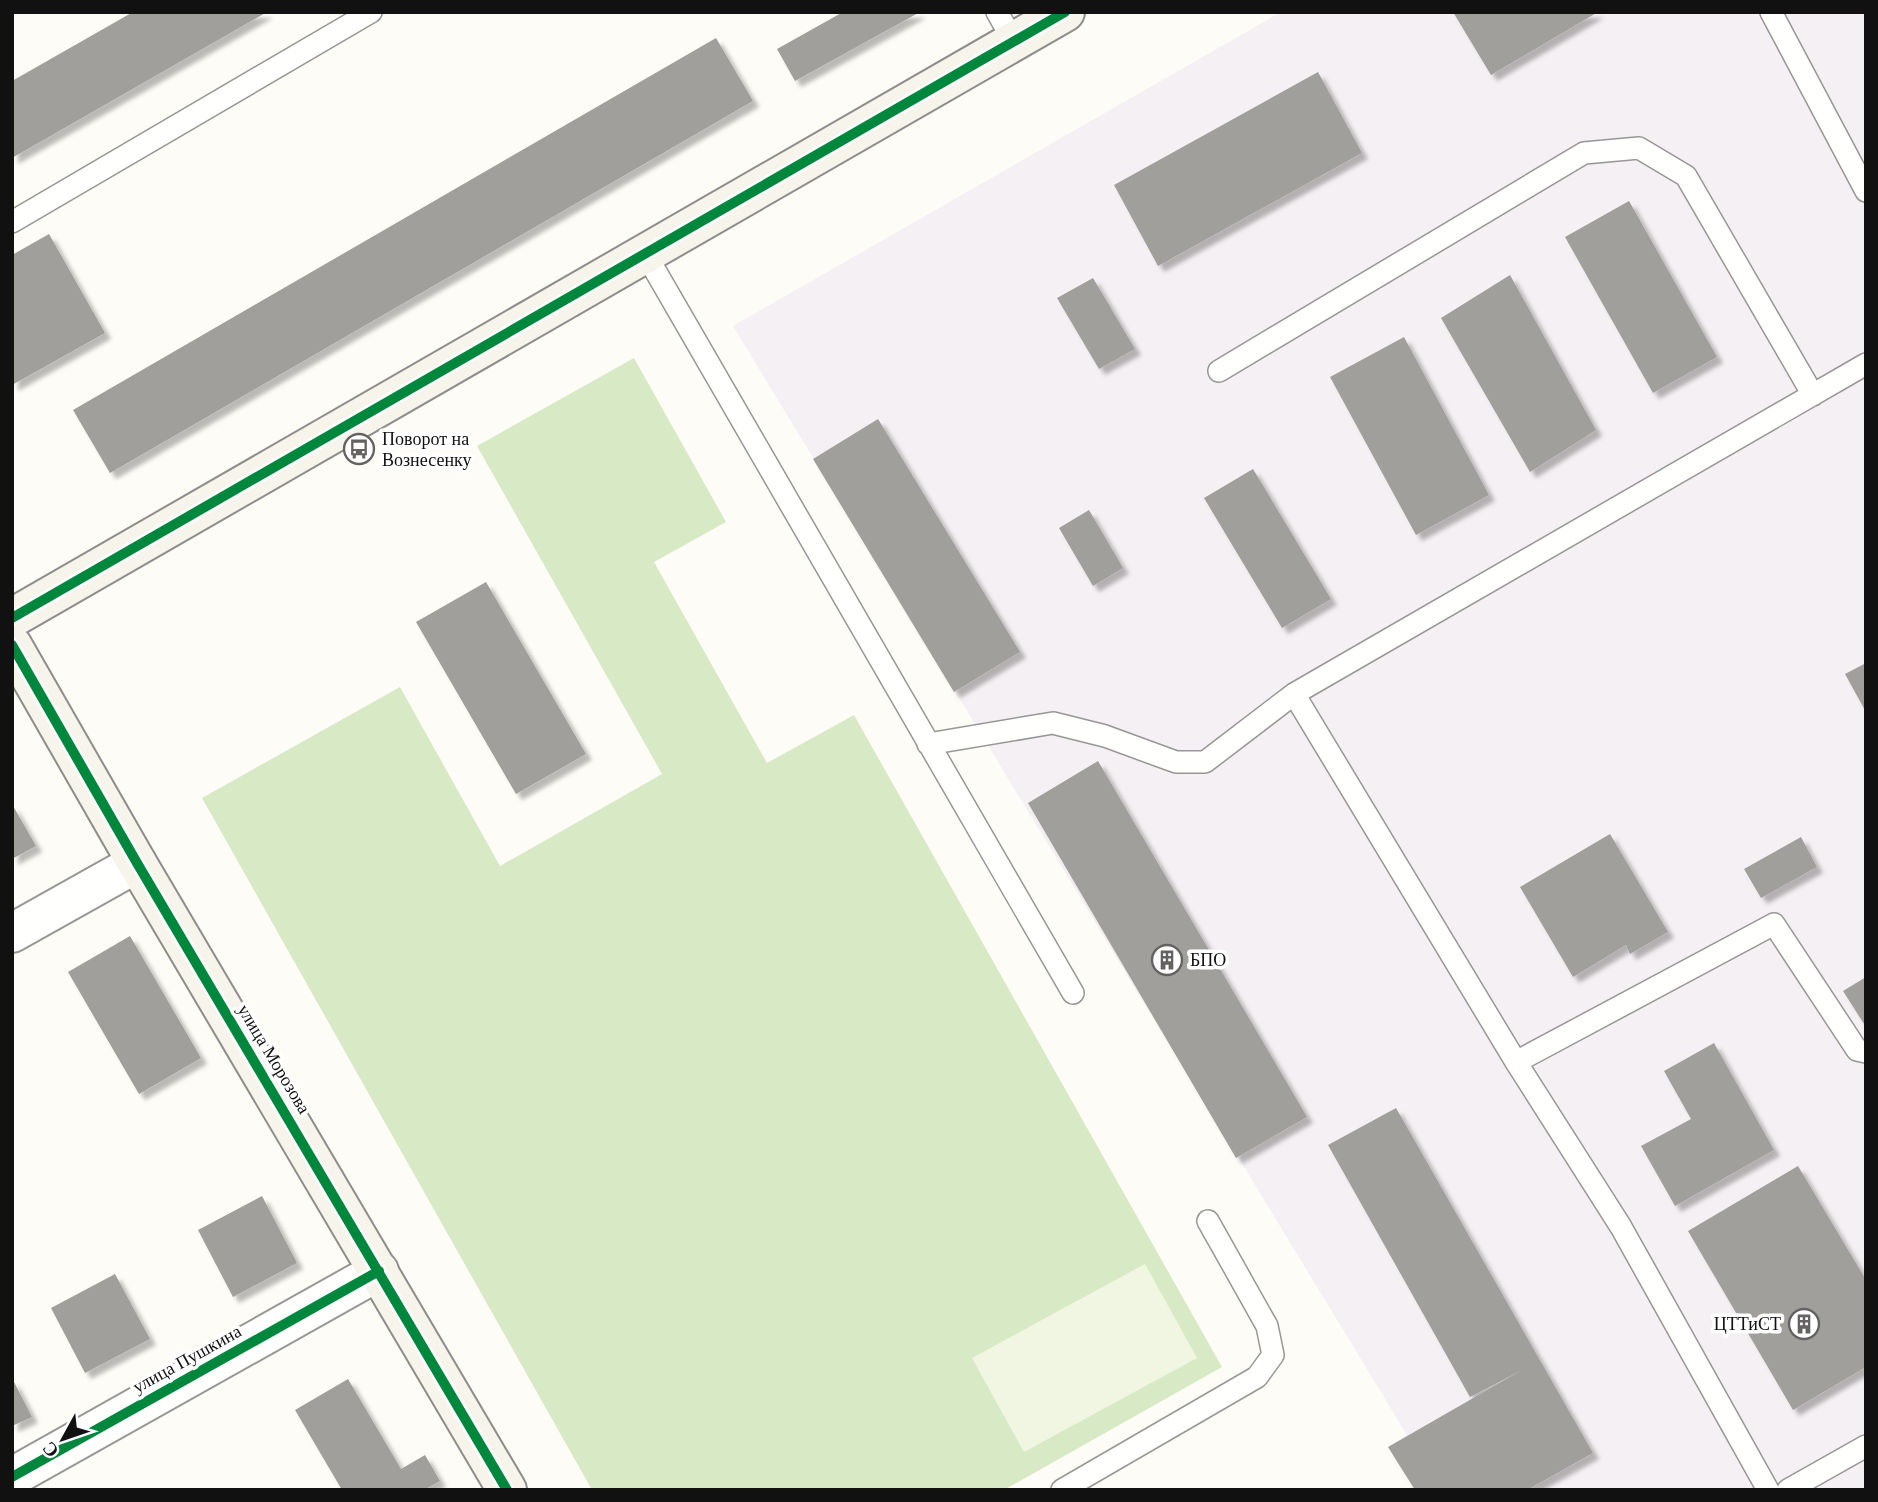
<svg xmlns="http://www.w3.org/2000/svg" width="1878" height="1502" font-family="'Times New Roman',serif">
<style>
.industrial{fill:#f5f0f3}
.forest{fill:#d8eac5}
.pitch{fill:#f0f6e1}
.building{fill:#a19f9c;filter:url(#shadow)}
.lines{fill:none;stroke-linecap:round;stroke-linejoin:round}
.lane-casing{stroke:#979795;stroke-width:24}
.street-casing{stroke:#979795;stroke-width:42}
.secondary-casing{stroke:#8e8d8b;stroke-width:42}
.lane{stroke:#fffffe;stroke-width:21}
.street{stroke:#fffffe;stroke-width:38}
.secondary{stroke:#f6f4eb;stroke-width:38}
.cycleway-casing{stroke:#fff;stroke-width:15}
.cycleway{stroke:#00873e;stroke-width:10}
.labels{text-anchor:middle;stroke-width:7;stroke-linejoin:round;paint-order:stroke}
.poi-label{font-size:18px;fill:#111;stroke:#fff;text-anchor:start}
.street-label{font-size:18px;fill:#111;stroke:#fff}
</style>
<defs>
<filter id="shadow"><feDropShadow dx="6" dy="6" stdDeviation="2" flood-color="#0004"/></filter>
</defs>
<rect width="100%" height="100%" fill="#fdfcf7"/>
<path class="industrial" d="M1281,12H1866V1490H1415L1388,1447L1407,1435L733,326Z"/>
<path class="forest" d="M634,358L726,522L654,562L767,763L854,715L1222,1367L1004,1490H592L202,798L400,687L500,866L662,774L477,446Z"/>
<path class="pitch" d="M1145,1264L1197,1358L1024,1452L972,1358Z"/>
<path class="building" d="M133,12H267L12,158V81Z
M843,12H920L795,81L777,49Z
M1453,12H1598L1491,75Z
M716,38L753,101L110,473L73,410Z
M1318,72L1362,153L1158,266L1114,185Z
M1629,201L1717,357L1653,393L1565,237Z
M49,234L105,333L12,385V255Z
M1510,275L1596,430L1530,472L1441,318Z
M1093,278L1135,349L1099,369L1057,298Z
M1404,337L1489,495L1416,535L1330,377Z
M878,419L1020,652L954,692L813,459Z
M1253,469L1331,599L1282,628L1204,498Z
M1089,510L1123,568L1093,586L1059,528Z
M486,582L586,754L516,794L416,622Z
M1866,663V712L1845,674Z
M1098,761L1307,1117L1236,1158L1028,803Z
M12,804L36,846L12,859Z
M1610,834L1668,932L1630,954L1626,945L1573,977L1520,887Z
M1801,837L1817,867L1761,898L1744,869Z
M130,936L201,1058L139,1094L68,972Z
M1866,977V1027L1843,991Z
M1714,1043L1774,1150L1675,1206L1641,1146L1691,1119L1664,1071Z
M1396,1108L1593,1453L1527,1490H1415L1388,1447L1522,1370L1470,1397L1328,1145Z
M1798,1166L1866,1280V1367L1793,1410L1688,1231Z
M262,1196L297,1263L233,1297L198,1230Z
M115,1274L150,1339L85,1373L51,1308Z
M12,1378L32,1417L12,1426Z
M348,1379L401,1469L425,1455L440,1481L424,1490H342L295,1410Z"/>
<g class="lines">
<g class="lane-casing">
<path id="lane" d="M997,12L1014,42
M1771,12L1866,191
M12,222L371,12
M645,253L1073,993
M1219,371L1584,153L1639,148L1686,176L1813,395
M1294,694L1516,1062L1774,924L1857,1050L1866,1052
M928,744L1053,723L1105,736L1176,762H1205L1294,694L1866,364
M1516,1062L1621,1227L1768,1490
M1062,1490L1257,1377L1273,1355L1267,1326L1208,1221
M1788,1490L1866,1446"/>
</g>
<g class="street-casing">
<path id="street" d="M12,933L137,863
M12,1477L379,1271"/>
</g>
<g class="secondary-casing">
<path id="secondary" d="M12,618L1065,12
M12,645L137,863L507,1490"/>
</g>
<use href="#lane" class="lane"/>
<use href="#street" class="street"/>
<use href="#secondary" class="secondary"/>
<g class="cycleway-casing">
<path id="cycleway" d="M12,618L1065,12
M12,645L137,863L507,1490
M12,1477L379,1271"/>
</g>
<use href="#cycleway" class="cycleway"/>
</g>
<defs>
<g id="bus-ring" transform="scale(1.575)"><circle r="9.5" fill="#fff" stroke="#646362" stroke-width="1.5"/><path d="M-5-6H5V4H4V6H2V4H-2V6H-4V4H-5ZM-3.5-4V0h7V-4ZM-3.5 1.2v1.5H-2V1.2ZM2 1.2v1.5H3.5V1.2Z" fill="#646362"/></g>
<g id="building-ring" transform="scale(1.575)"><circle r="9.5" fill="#fff" stroke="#646362" stroke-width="1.5"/><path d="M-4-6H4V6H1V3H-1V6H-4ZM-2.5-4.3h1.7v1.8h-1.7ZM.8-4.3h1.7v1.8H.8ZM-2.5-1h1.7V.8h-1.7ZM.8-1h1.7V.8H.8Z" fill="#646362"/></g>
</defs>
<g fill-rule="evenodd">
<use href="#bus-ring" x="359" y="449"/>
<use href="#building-ring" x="1167" y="960"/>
<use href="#building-ring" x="1804" y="1324"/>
</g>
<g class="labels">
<g class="poi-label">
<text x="382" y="445">Поворот на<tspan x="382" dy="21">Вознесенку</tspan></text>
<text x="1190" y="966">БПО</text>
<text x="1781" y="1330" text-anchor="end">ЦТТиСТ</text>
</g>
<g class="street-label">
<text transform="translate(274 1059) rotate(59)" y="6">улица Морозова</text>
<text transform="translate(187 1359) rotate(-29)" y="6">улица Пушкина</text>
</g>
</g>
<rect width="1878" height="1502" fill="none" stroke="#111111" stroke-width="28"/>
<g transform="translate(63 1439) rotate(230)" stroke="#ffffff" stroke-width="5" paint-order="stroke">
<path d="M0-5L12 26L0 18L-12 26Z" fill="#111111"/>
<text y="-10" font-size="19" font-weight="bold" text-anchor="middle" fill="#111111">С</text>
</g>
</svg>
